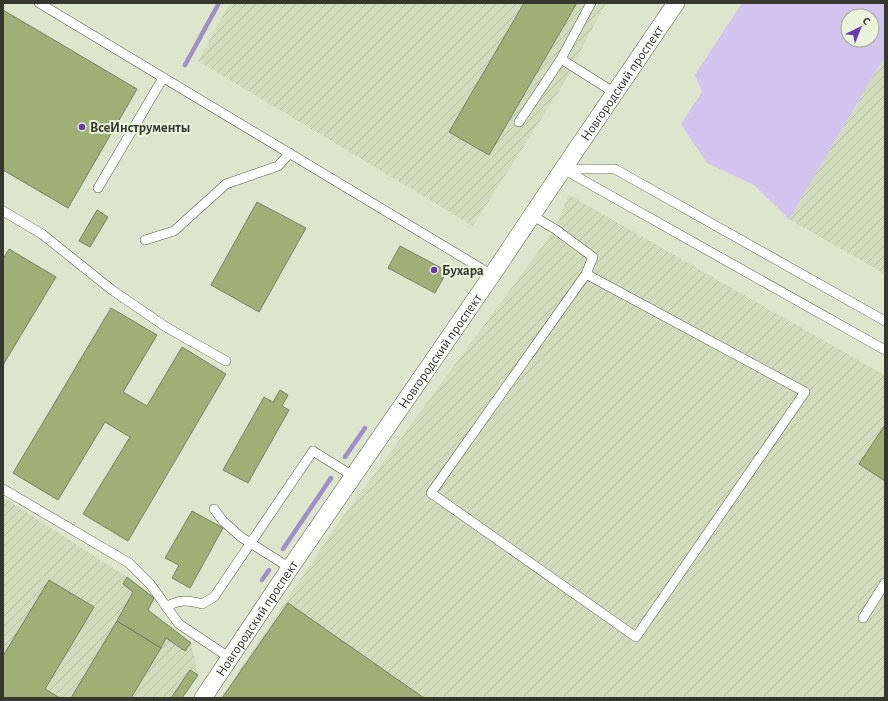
<svg xmlns="http://www.w3.org/2000/svg" width="888" height="701" font-family="'Alegreya Sans',sans-serif">
<style>
.industrial{fill:url(#industrial-furrows)}
.grass{fill:#d1c4ee;fill-rule:evenodd}
.lines{fill:none;stroke-linecap:round;stroke-linejoin:round}
.stream{stroke:#a08fc4;stroke-width:4.5}
.building{fill:#a0af76;stroke:#797f6a}
.service-casing{stroke:#575d49;stroke-width:10}
.minor-casing{stroke:#575d49;stroke-width:18}
.service{stroke:#fff;stroke-width:9}
.minor{stroke:#fff;stroke-width:17}
.poi-dot{fill:#6c39b0;stroke:#ebf2da;stroke-width:1.5}
.labels{text-anchor:middle;stroke-width:4;stroke-linejoin:round;paint-order:stroke}
.street-label{font-size:14px;fill:#36382f;stroke:#ebf2da}
.poi-label{font-size:14px;font-weight:bold;fill:#36382f;stroke:#ebf2da;text-anchor:start}
</style>
<defs>
<pattern id="industrial-furrows" width="10" height="10" patternUnits="userSpaceOnUse"><rect width="10" height="10" fill="#d2dbbc"/><path d="M-1 1l2-2M0 10L10 0M9 11l2-2" fill="none" stroke="#b5bda2"/></pattern>
</defs>
<rect width="100%" height="100%" fill="#dee5cd"/>
<path class="industrial" d="M230,3H606L586,40L567,78L473,226L198,61Z
M885,56V274L789,219Z
M569,195L884,375L885,373V698H221L339,522L555,229Z
M3,497L127,577L154,598L148,610L191,643L198,675L182,698H3Z"/>
<path class="grass" d="M742,3H885V56L789,219L754,185L707,163L681,124L702,92L695,75ZM848,16H872V40H848Z"/>
<g class="lines">
<path class="stream" d="M185,65L219,3
M345,457L365,428
M283,549L331,478
M262,580L269,570"/>
</g>
<path class="building" d="M524,3H577L489,155L449,132Z
M3,10L137,89L68,208L3,170Z
M257,202L306,228L259,312L211,285Z
M97,210L108,217L90,247L79,241Z
M400,246L447,271L435,293L388,268Z
M9,249L56,277L3,365V259Z
M111,308L157,335L123,392L147,406L182,347L226,374L128,541L83,514L130,437L105,422L58,500L13,473Z
M280,390L288,395L282,406L289,410L248,483L223,470L264,397L273,402Z
M885,425V481L859,464Z
M192,511L223,528L190,588L172,578L179,565L165,558Z
M127,577L154,598L148,610L191,643L185,651L166,638L161,648L117,621L133,592L123,584Z
M49,580L94,607L45,689L60,698H3V656Z
M288,603L424,698H222Z
M117,621L161,648L131,698H71Z
M190,670L198,675L182,698H171Z"/>
<g class="lines">
<g class="service-casing">
<path id="service" d="M39,3L492,275
M561,59L615,93
M519,122L561,59L591,3
M563,169L885,350
M564,169H615L885,321
M98,188L163,78
M3,211L42,234L112,290L166,327L226,361
M533,216L555,229L593,257L586,274L431,493L636,637L805,392L586,274
M145,240L174,231L226,184L278,166L290,153
M3,489L129,563L150,584L179,624L230,658
M214,509L223,521L241,537L290,568
M166,607C179,599 188,600 202,604L214,597L313,451L353,476
M863,618L885,583"/>
</g>
<g class="minor-casing">
<g id="minor">
<path id="s1" d="M203,698L290,568L492,275L563,169L676,3"/>
</g>
</g>
<use href="#service" class="service"/>
<use href="#minor" class="minor"/>
</g>
<g class="poi-dot">
<circle cx="82" cy="127" r="4"/>
<circle cx="434" cy="270" r="4"/>
</g>
<g class="labels">
<g class="street-label">
<text dy="5" stroke="none"><textPath href="#s1" startOffset="744">Новгородский проспект</textPath></text>
<text dy="5" stroke="none"><textPath href="#s1" startOffset="420">Новгородский проспект</textPath></text>
<text dy="5" stroke="none"><textPath href="#s1" startOffset="96">Новгородский проспект</textPath></text>
</g>
<g class="poi-label">
<text x="90" y="132">ВсеИнструменты</text>
<text x="442" y="275">Бухара</text>
</g>
</g>
<rect width="888" height="701" fill="none" stroke="#36382f" stroke-width="8"/>
<g transform="translate(860 28) rotate(43)"><circle r="19" fill="#ebf2da" stroke="#a3a896"/>
<path d="M0-3L7 15L0 10L-7 15Z" fill="#6c39b0"/>
<text y="-6" font-size="11" font-weight="bold" text-anchor="middle" fill="#36382f">С</text>
</g>
</svg>
